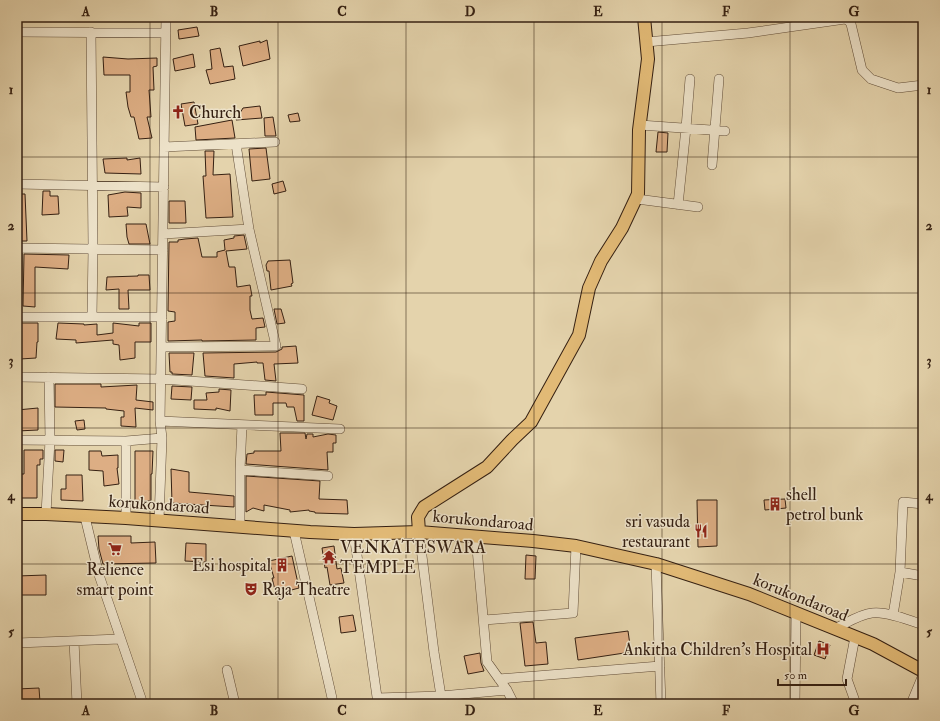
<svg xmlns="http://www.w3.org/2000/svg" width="940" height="721" font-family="'IM FELL Double Pica',serif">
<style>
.building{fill:#ddae84;stroke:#352012}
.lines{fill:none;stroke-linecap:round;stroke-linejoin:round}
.minor-casing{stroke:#614d38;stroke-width:10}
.major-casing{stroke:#352012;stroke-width:14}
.minor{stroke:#ede2c9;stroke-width:9}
.major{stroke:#e2ba76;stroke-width:12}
.grid{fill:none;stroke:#352012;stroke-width:1;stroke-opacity:0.55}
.labels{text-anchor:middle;stroke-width:3;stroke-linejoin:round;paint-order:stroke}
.poi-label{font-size:17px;fill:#352012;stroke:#ede2c9;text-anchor:start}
.street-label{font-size:17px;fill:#352012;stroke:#ede2c9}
.neatline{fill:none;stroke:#352012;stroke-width:1.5}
.grid-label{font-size:13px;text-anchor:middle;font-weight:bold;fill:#352012}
</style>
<rect width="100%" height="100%" fill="#e4d3ac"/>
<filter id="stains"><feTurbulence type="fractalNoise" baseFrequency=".005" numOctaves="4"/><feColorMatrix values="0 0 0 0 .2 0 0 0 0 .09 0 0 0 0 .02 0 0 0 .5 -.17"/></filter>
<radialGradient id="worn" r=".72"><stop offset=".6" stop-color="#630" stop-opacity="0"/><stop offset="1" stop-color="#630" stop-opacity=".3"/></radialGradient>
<path class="building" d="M197,27L199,36L179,39L178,30Z
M267,40L270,59L243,66L239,46L260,41V43Z
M220,48L224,67L233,66L235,79L210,84L206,70L212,69L210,50Z
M193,54L195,67L175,71L173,59Z
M103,57L128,59L157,58V66L153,67L154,90H149L151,117H147L152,138L139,139L134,117H131L128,107L126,92H130V75H104Z
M194,102L198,124L185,126L181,104Z
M260,106L262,118L236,120L243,108Z
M298,113L300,121L290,122L288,115Z
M273,117L276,136H265L264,118Z
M232,120L235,138L196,140L195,127Z
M658,132L668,133L667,152H656Z
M266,148L270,179L252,181L249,149Z
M205,151H214L213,175L230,174L233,217L206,218L203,176H206Z
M127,158V160L140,158L141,174L105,173L103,159Z
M283,181L286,191L274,194L272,184Z
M43,191H50V196H58L59,214L42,215Z
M125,192L141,193V208L127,207L128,216L109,217L108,195Z
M17,194H25L27,241H17Z
M169,201H185L186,223H169Z
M126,224H146L150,244H129L127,237Z
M244,235L247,249L226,251L229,267H235L237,287L250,285L252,296H250V310L252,319L263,318L265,327L256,328V340L202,341V340L168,341V322L175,321V312L168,311L169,242H178V240L185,239L198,238L202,257H217V252L225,250L224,240L234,238V236Z
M24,254L69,255L68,269L35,267V307L23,306Z
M290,260L293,283L291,284L292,286L271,290L269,271H267L266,265L268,261Z
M138,275H149L150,290H128L129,309H119V289L106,290L107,277L138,276Z
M274,309H281L285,323L277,324Z
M21,323H38V342H37L36,358L20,359L19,337H21Z
M58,323L84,324V325L97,324V335L113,333V323L139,326V323H151V342H135V358L120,360L119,345L113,344V340L76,343V340L56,339Z
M296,346L298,363L274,364L276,381L265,380L263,363H257V362L234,364V378L205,376L203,353L276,352L282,349V347Z
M169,353H194L192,375L172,374V372H170Z
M55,384H101V387L137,385L136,400L153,402V410L135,408L136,427L121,426V417H124V411L106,409V408L55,407Z
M172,386L192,387L191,400L171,399Z
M219,389L231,390L230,411L216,408V410L194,409V400H207L206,393L219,392Z
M266,392L304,395V421H297L294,407H287L286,403H273V415H255L254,395H266Z
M317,396L330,400L329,403L337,406L333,420L312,415Z
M38,408V430L17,431V410Z
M84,420L85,429L77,430L75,421Z
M280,433H305L306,439L307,434H313V437L328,434L336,435V443H333V452H327L328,470L246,464L247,454L254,453V451H281Z
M24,450H43V459H40V465H37V498H17V474H24Z
M55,450H64L63,462L55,461Z
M89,451H101L102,456L118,455V468H117L119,484L104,486L103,471L89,470Z
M135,451H153L152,474H151V501H135Z
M171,469L189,472V492L234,496V507L172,503Z
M66,475H82L83,501L61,500V489H66Z
M246,476L320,481L319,499L347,500L348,514L315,513V512L309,511V510L290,512V510L264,505V511L253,508L246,512Z
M785,499L786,508L765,510L764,500Z
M697,500H717V546L698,547Z
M98,536H131V543L155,542L156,563L103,564L99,549Z
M186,543L206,544V562L185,561Z
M334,546L337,569L341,568L344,583L330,585L327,567L325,568L322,548Z
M526,555L536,556L535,579H525Z
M292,556L299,588L276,594L272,578H274L269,561Z
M46,575V595H17V576Z
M353,615L356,631L341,633L339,617Z
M533,622L536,643L546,642L548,664L525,666L520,623Z
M628,631L631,652L578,660L575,638Z
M819,641L830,645L825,659L814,655Z
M480,653L481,663L484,671L468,674L464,656Z
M39,688L40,702L17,703V689Z"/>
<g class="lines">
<g class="minor-casing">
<path id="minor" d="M17,32L166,33
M91,32L93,249L92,317
M646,42L748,33L845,19L849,21L851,24L862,70L871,79L898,88L923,85
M640,125L725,131
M164,147L275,142
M712,165L719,79
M17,184L164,187
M637,199L698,207
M678,205L686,128L690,79
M163,234L249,229
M17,248L163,250
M17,313L18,248
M17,317H162
M161,347L276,346L249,229L236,144
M17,377L161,379L302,389
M160,421L340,429
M17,440L126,441L162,438
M240,470L328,476
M46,514L50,440L49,377
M85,517L99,575L143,704
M126,518V441
M159,520L162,438L160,421L166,17
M240,527V470L242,425
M294,531L332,698V704
M419,532L434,652L441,696L444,704
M354,534L378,704
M476,537L487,662L507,690L514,704
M656,564L661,704
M900,572L923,576
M893,615L900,572L903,502L923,504
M484,620L573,613L576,546
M834,629C845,624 860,614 872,613C886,611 909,620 923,625
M855,637L847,679L856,704
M74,641L77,704
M17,643L120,639
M227,670L235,704
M499,679L660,666
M377,698L441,696L507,690
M795,704L796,613
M911,704L923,675"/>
</g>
<g class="major-casing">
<path id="major" d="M17,514H46L126,518L310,532L354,534L419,532L533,541L576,546L656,564L749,594L873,644L923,671
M419,532L418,517L424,507L487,467L512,440L531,422L579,335L589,288L601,261L622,228L638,194L639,130L648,59L644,17"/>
</g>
<use href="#minor" class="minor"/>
<use href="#major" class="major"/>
</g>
<path class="grid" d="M150,17V704M278,17V704M406,17V704M534,17V704M662,17V704M790,17V704M17,157H923M17,293H923M17,428H923M17,564H923"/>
<defs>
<g id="church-bare" transform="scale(1.08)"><path d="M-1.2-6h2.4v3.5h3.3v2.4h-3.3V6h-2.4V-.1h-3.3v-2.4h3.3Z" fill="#8f2418" stroke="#ede2c9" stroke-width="2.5" paint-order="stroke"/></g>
<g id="building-bare" transform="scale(1.08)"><path d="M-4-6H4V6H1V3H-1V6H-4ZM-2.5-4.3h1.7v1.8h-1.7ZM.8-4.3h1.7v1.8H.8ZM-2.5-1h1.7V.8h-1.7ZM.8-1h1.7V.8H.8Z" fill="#8f2418" stroke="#ede2c9" stroke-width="2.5" paint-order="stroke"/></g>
<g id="restaurant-bare" transform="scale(1.08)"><path d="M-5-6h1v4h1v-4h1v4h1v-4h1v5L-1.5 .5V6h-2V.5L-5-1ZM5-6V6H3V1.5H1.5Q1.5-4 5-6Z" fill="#8f2418" stroke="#ede2c9" stroke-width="2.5" paint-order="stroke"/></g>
<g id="supermarket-bare" transform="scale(1.08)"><path d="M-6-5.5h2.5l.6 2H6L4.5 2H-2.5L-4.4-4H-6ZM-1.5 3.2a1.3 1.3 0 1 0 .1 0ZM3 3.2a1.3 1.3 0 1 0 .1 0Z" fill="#8f2418" stroke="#ede2c9" stroke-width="2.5" paint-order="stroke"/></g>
<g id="temple-bare" transform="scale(1.08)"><path d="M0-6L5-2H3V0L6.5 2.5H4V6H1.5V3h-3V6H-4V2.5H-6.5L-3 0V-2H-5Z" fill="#8f2418" stroke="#ede2c9" stroke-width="2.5" paint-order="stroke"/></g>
<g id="theatre-bare" transform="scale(1.08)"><path d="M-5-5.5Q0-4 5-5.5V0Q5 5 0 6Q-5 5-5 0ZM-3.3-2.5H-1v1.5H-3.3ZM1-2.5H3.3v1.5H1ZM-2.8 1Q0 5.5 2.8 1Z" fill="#8f2418" stroke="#ede2c9" stroke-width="2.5" paint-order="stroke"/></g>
<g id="hospital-bare" transform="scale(1.08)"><path d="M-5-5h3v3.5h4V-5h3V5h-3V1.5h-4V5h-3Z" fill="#8f2418" stroke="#ede2c9" stroke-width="2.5" paint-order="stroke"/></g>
</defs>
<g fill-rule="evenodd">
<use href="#church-bare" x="178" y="112"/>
<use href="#building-bare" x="775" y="504"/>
<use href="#restaurant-bare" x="701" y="531"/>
<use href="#supermarket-bare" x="115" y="549"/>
<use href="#temple-bare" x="329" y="557"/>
<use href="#building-bare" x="282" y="565"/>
<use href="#theatre-bare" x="251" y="589"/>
<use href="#hospital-bare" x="823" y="649"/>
</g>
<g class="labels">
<g class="poi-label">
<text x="189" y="118">Church</text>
<text x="786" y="500">shell<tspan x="786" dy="20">petrol bunk</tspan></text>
<text x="690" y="527" text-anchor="end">sri vasuda<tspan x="690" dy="20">restaurant</tspan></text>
<text x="340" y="553">VENKATESWARA<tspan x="340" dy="20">TEMPLE</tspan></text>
<text x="271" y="571" text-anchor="end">Esi hospital</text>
<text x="115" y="575" text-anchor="middle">Relience<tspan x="115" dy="20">smart point</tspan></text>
<text x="262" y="595">Raja Theatre</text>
<text x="812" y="655" text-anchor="end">Ankitha Children's Hospital</text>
</g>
<g class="street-label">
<text transform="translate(159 504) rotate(4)" y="6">korukondaroad</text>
<text transform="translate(483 520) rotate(5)" y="6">korukondaroad</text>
<text transform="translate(801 597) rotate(22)" y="6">korukondaroad</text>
</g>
</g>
<rect width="940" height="721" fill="none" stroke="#e4d3ac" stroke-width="44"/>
<path d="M778 679v6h68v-6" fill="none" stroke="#352012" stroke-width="2"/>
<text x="784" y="679" font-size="12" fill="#352012" stroke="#ede2c9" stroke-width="3" paint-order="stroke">50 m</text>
<rect x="22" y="22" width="896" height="677" class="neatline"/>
<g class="grid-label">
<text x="86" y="16">A</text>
<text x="214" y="16">B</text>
<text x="342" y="16">C</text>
<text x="470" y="16">D</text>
<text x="598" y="16">E</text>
<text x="726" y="16">F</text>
<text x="854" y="16">G</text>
<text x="11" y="94">1</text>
<text x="929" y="94">1</text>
<text x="11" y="230">2</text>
<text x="929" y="230">2</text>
<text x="11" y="365">3</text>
<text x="929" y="365">3</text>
<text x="11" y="500">4</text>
<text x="929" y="500">4</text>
<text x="11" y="636">5</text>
<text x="929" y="636">5</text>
<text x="86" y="715">A</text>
<text x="214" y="715">B</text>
<text x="342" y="715">C</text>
<text x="470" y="715">D</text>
<text x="598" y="715">E</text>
<text x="726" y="715">F</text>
<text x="854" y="715">G</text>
</g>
<rect width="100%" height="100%" filter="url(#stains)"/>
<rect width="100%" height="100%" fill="url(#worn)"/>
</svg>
